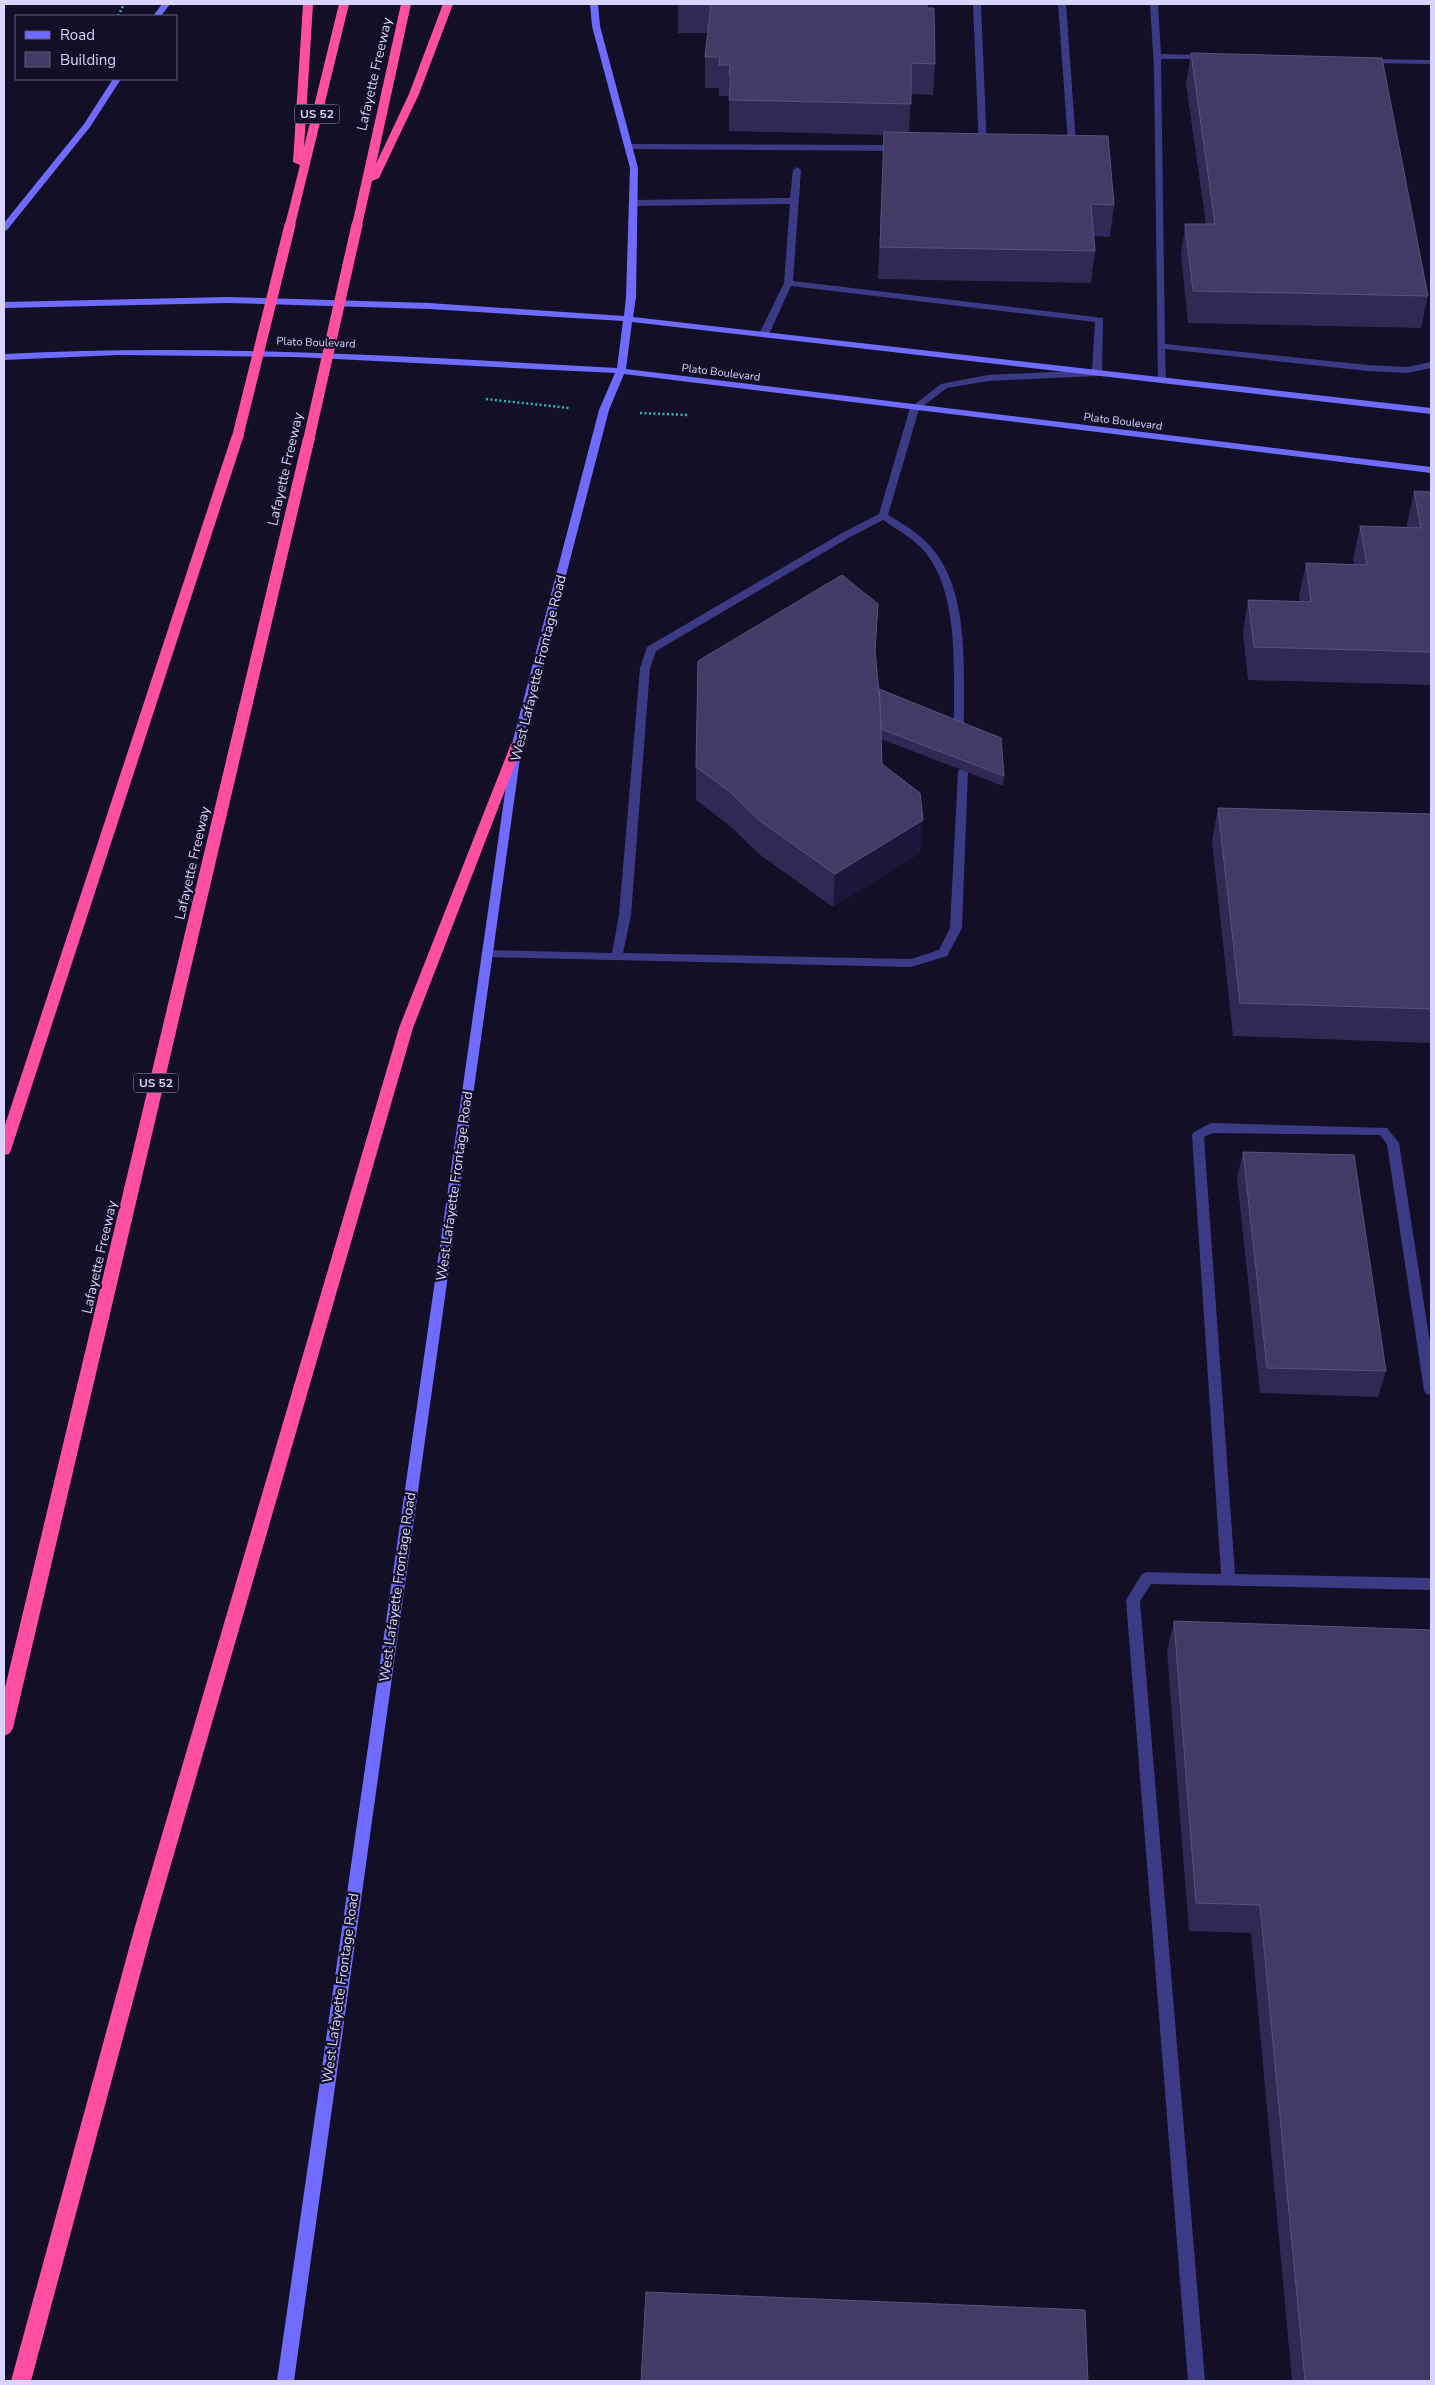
<svg xmlns="http://www.w3.org/2000/svg" width="1435" height="2385" font-family="'Nunito Sans',sans-serif">
<style>
.lines{fill:none;stroke-linecap:round;stroke-linejoin:round}
.path{stroke:#2fb8b0;stroke-width:2.5;stroke-dasharray:2 2.5;stroke-linecap:butt}
.lane{fill:#3d3a85;fill-rule:evenodd}
.secondary{fill:#6f6bff;fill-rule:evenodd}
.highway{fill:#ff4fa3;fill-rule:evenodd}
.highway-bridge{stroke:#ff4fa3;stroke-width:11}
.wall{fill:#312854}
.shaded-wall{fill:#1d163a}
.building{fill:#433a66;stroke:#5a527e}
.labels{text-anchor:middle;stroke-width:4.5;stroke-linejoin:round;paint-order:stroke}
.far-street-label{font-size:11px;fill:#d9d4ff;stroke:#130f26}
.shield{fill:#130f26;stroke:#9e99be;stroke-width:1}
.shield-label{font-size:12px;font-weight:bold;fill:#d9d4ff}
.street-label{font-size:14px;fill:#d9d4ff;stroke:#130f26}
</style>
<rect width="100%" height="100%" fill="#130f26"/>
<g class="lines">
<path class="path" d="M118,16L124,4
M486,399L569,408
M640,413L687,415"/>
<path class="lane" d="M973,4H981L987,149L983,152L979,149Z
M1058,4H1066L1076,143L1075,149L1069,151L1065,148L1068,143Z
M1150,4H1158L1161,54L1206,55L1210,57L1206,59H1161L1165,344L1368,365L1407,367L1431,362V368L1407,373L1368,371L1165,349L1166,380L1164,382H1158L1154,69Z
M1363,59L1431,60V64L1366,63L1362,61Z
M629,144L899,145L903,148L899,151L626,149V145Z
M797,167L801,170L793,281L1103,318L1102,373L1097,376L988,381L947,388L919,409L888,515C903,524 919,533 931,547C971,592 963,674 964,731L963,733H955L954,731C953,678 961,596 925,552C914,539 898,530 883,520L850,537L656,651L650,668L631,915L623,953L911,959L939,950L950,928L958,771L963,767L968,771L962,928L947,956L911,967L483,957L481,954L483,951L487,950L612,953L619,915L640,668L647,647L842,533L879,514L910,408L941,384L988,375L1092,370L1095,322L791,286L769,334L764,337L761,336L759,334L784,283L790,204L633,206L629,203L633,200L790,198L793,170Z
M1211,1123L1387,1128L1399,1143L1431,1349V1395L1426,1394L1424,1390L1387,1144L1380,1135L1213,1133L1204,1137L1235,1574L1431,1578V1590L1151,1584L1140,1601L1205,2381H1188L1126,1600L1142,1574L1147,1572L1221,1574L1192,1135L1194,1132Z"/>
<path class="secondary" d="M162,4H170L161,16H153Z
M590,4H598L600,26L638,168L636,297L633,317L1431,408V414L632,322L626,369L1431,467V473L624,374L609,410L522,744L294,2381H277L512,744L599,410L615,373L296,357L118,355L4,360V354C208,343 413,357 617,368L623,321L429,309L228,303L4,308V302L228,297L429,303L624,316L626,297L630,168L592,26Z
M113,79H121L90,127L7,230L4,231V223L84,124Z"/>
<path class="highway" d="M303,4H313L304,147L339,4H349L295,225L290,228L285,225L300,165L293,162Z
M401,4H411L376,164L409,94L443,4H453L419,94L379,178L372,181L362,225L357,228L352,225Z
M238,432L244,435L11,1150L9,1154L4,1155V1128L232,435Z
M309,435L315,438L13,1728L10,1733L4,1736V1692L303,438Z
M517,740L523,744L413,1028L152,1930L31,2381H11L134,1930L399,1028L511,744Z"/>
<path class="highway-bridge" d="M238,435L290,225
M309,438L357,225"/>
</g>
<path class="wall" d="M678,4H927L935,64L933,95L911,94L909,132L1114,205L1110,237L1094,236L1095,251L1091,283L878,279L884,135L729,131V96H719V88H705V57L708,33H678Z
M1191,53L1428,296L1421,328L1188,323L1181,255L1185,224H1206L1186,84Z
M1414,491L1431,492V685L1248,680L1243,633L1248,600L1300,601L1299,596L1306,563L1354,564L1353,559L1360,526L1407,527V524Z
M878,604L875,654L879,689L1004,776L1003,786L881,739L882,764L920,853L833,907L759,854L730,826L696,800V767Z
M1218,808L1431,814V1043L1233,1036L1212,841Z
M1243,1152L1386,1371L1378,1397L1260,1393L1237,1178Z
M1174,1621L1431,2381H1292L1251,1933L1189,1931L1167,1651Z"/>
<path class="shaded-wall" d="M923,820L920,853L833,907L835,874Z"/>
<path class="building" d="M711,4H927V8H934L935,64L911,63V104L729,100L731,76H729L730,65H719L720,57H705Z
M1191,53L1382,58L1428,296L1193,291L1185,224H1215Z
M884,132L1108,136L1114,205L1091,204L1095,251L880,247Z
M1414,491L1431,492V652L1254,647L1248,600L1311,602L1306,563L1367,565L1360,526L1421,528Z
M842,575L878,604L875,650L880,705L882,764L920,793L923,820L835,874L760,821L730,792L696,767L698,661Z
M879,689L1001,738L1004,776L881,729L880,705Z
M1218,808L1431,814V1009L1240,1003Z
M1243,1152L1354,1155L1386,1371L1267,1368Z
M1174,1621L1431,1630V2381H1305L1260,1905L1196,1903Z
M646,2292L1085,2310L1088,2381H641Z"/>
<g class="labels">
<g class="far-street-label">
<text transform="translate(316 342) rotate(2)" y="4">Plato Boulevard</text>
<text transform="translate(721 372) rotate(7)" y="4">Plato Boulevard</text>
<text transform="translate(1123 421) rotate(7)" y="4">Plato Boulevard</text>
</g>
<g class="shield">
<rect x="294.5" y="104.5" width="45" height="19" rx="4"/>
<rect x="133.5" y="1073.5" width="45" height="19" rx="4"/>
</g>
<g class="shield-label">
<text x="317" y="118">US 52</text>
<text x="156" y="1087">US 52</text>
</g>
<g class="street-label">
<text transform="translate(374 74) rotate(-77)" y="5">Lafayette Freeway</text>
<text transform="translate(285 469) rotate(-77)" y="5">Lafayette Freeway</text>
<text transform="translate(538 668) rotate(-76)" y="5">West Lafayette Frontage Road</text>
<text transform="translate(192 863) rotate(-77)" y="5">Lafayette Freeway</text>
<text transform="translate(454 1186) rotate(-82)" y="5">West Lafayette Frontage Road</text>
<text transform="translate(99 1257) rotate(-77)" y="5">Lafayette Freeway</text>
<text transform="translate(397 1587) rotate(-82)" y="5">West Lafayette Frontage Road</text>
<text transform="translate(340 1988) rotate(-82)" y="5">West Lafayette Frontage Road</text>
</g>
</g>
<rect width="1435" height="2385" fill="none" stroke="#d9d4ff" stroke-width="10"/>
<rect x="15" y="15" width="162" height="65" fill="#130f26" stroke="#625e7d"/>
<rect x="25" y="31" width="25" height="8" fill="#6f6bff" stroke="#625e7d"/>
<text x="60" y="40" font-size="15" fill="#d9d4ff">Road</text>
<rect x="25" y="52" width="25" height="15" fill="#433a66" stroke="#625e7d"/>
<text x="60" y="65" font-size="15" fill="#d9d4ff">Building</text>
</svg>
